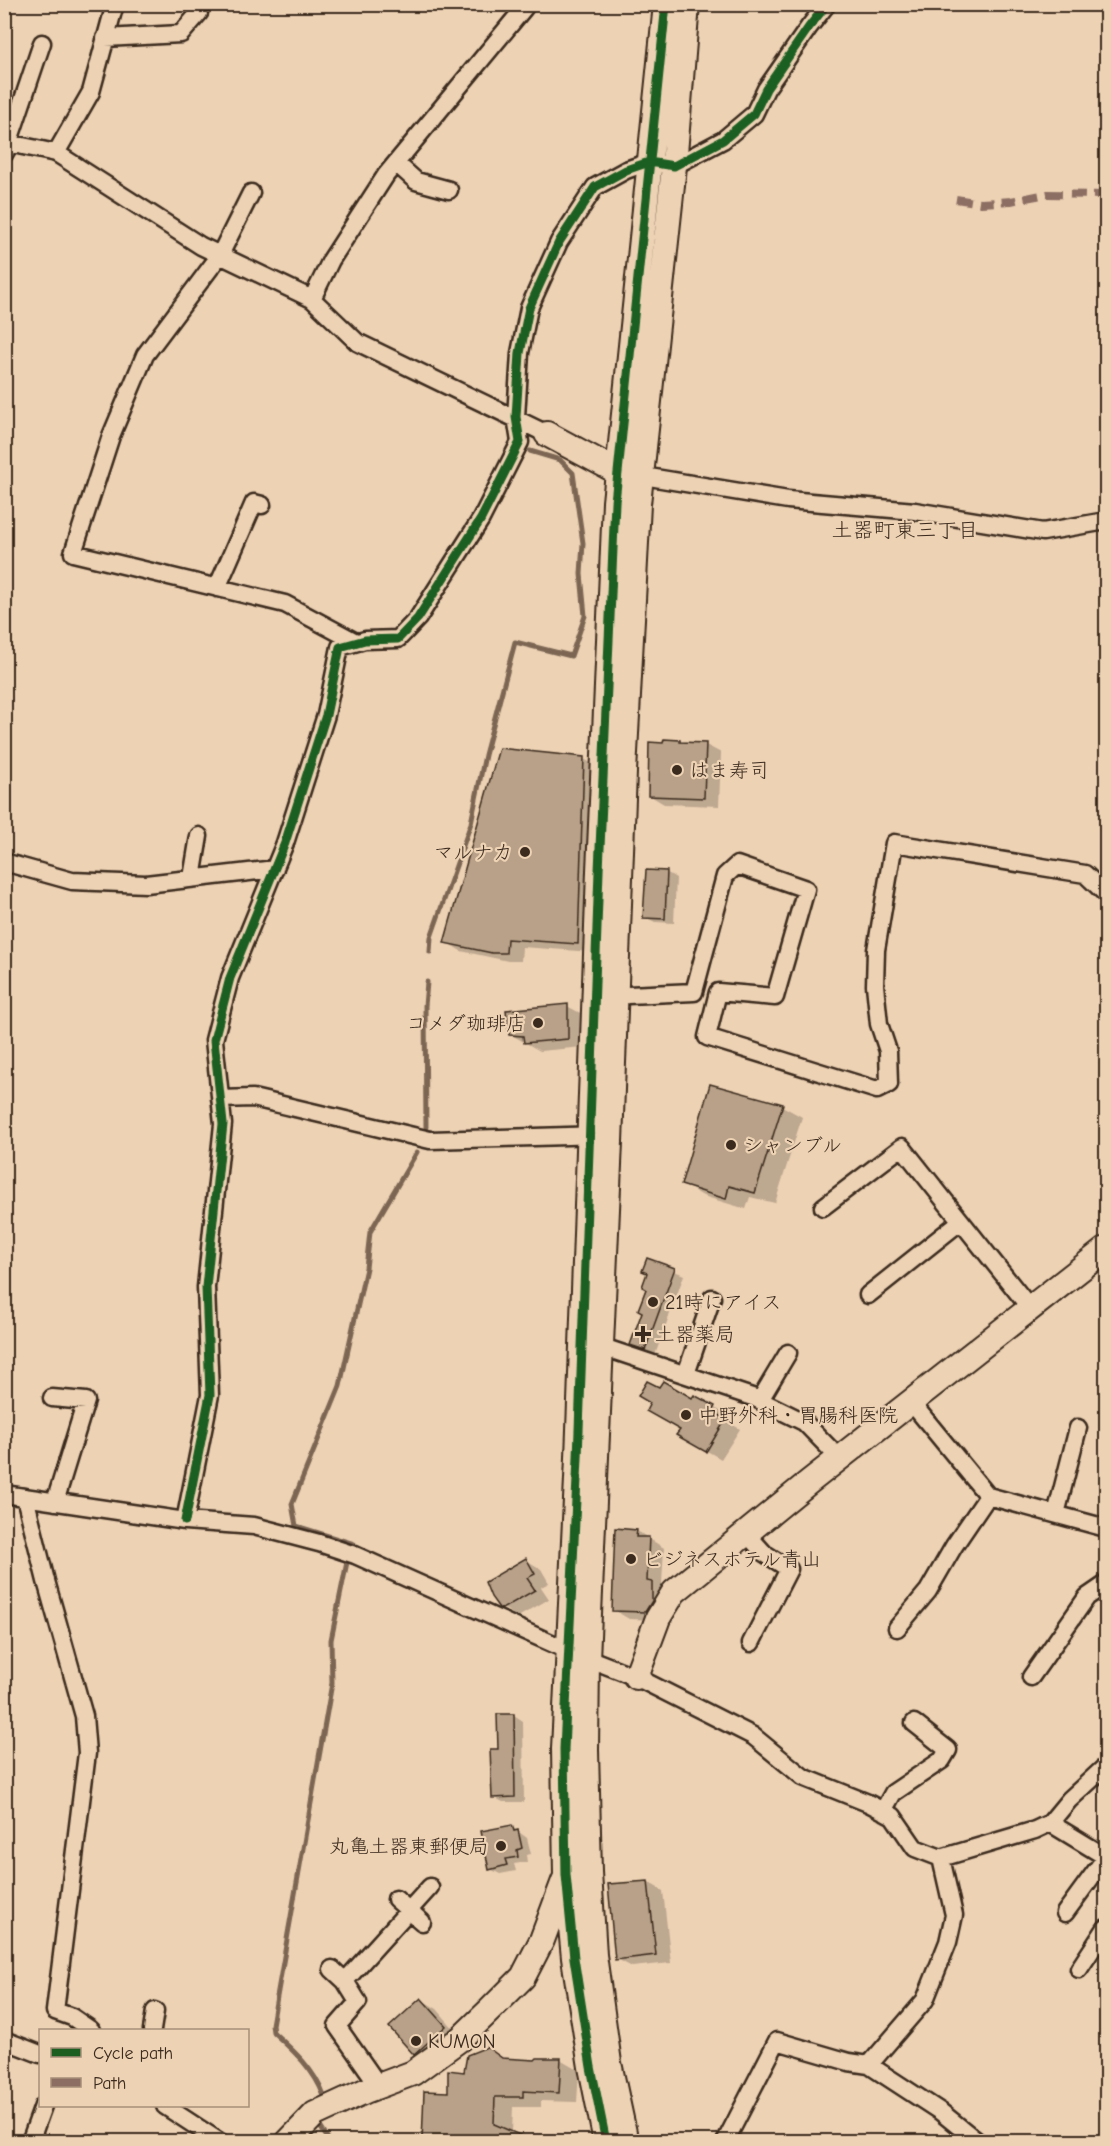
<svg xmlns="http://www.w3.org/2000/svg" width="1111" height="2146" font-family="'Comic Neue','Klee One',sans-serif">
<style>
.shadow{fill:#0003}
.lines{fill:none;stroke-linecap:round;stroke-linejoin:round}
.stream{stroke:#7b6653;stroke-width:5}
.building{fill:#b8a188;stroke:#3b2a1e;stroke-width:1.5}
.street-casing{stroke:#3b2a1e;stroke-width:21}
.secondary-casing{stroke:#3b2a1e;stroke-width:28}
.street{stroke:#edd2b4;stroke-width:16}
.secondary{stroke:#edd2b4;stroke-width:24}
.quiet{stroke:#8d6e63;stroke-width:8;stroke-dasharray:15 8;stroke-linecap:butt}
.cycleway-casing{stroke:#edd2b4;stroke-width:13}
.cycleway{stroke:#1b5e20;stroke-width:9}
.poi-dot{fill:#3b2a1e;stroke:#edd2b4;stroke-width:2}
.labels{text-anchor:middle;stroke-width:4.5;stroke-linejoin:round;paint-order:stroke}
.poi-label{font-size:20px;fill:#3b2a1e;stroke:#edd2b4;text-anchor:start}
.neighbourhood-label{font-size:21px;fill:#3b2a1e;stroke:#edd2b4}
</style>
<rect width="100%" height="100%" fill="#edd2b4"/>
<filter id="ink" filterUnits="userSpaceOnUse"><feTurbulence type="fractalNoise" baseFrequency=".0167" numOctaves="2"/><feDisplacementMap in="SourceGraphic" scale="12" xChannelSelector="R" yChannelSelector="G"/><feConvolveMatrix kernelMatrix="1 2 1 2 8 2 1 2 1" color-interpolation-filters="sRGB"/></filter>
<g filter="url(#ink)">
<path class="shadow" d="M680,741L684,744L706,745L721,753L719,806L664,804L649,795L665,744Z
M500,750L584,759L599,768L593,952L522,947L521,961H508L461,951L446,942Z
M666,872L676,878L674,923L655,922L645,917Z
M567,1006L582,1014L583,1047L540,1051L510,1034Z
M782,1106L802,1117L775,1203L750,1197L746,1209L703,1196L683,1184Z
M648,1260L684,1275L655,1355L631,1344L643,1312L648,1289Z
M660,1389L693,1400L695,1397L729,1416L726,1421L740,1429L721,1459L679,1435L682,1429Z
M617,1530L637,1531L664,1548L660,1620L629,1619L614,1610Z
M526,1560L541,1569L549,1583L541,1587L549,1599L518,1617L503,1608Z
M514,1715L523,1721L524,1802H503L493,1797Z
M512,1827L527,1838L531,1854L526,1855L527,1862L514,1864L516,1871L500,1874L490,1869Z
M648,1882L663,1891L671,1963L632,1967L617,1959Z
M422,2000L437,2009L460,2036L430,2062L415,2053Z
M487,2048L507,2060L560,2059L579,2070L577,2102L541,2101V2107H513L512,2132L536,2142H423L449,2094Z"/>
<g class="lines">
<path class="stream" d="M430,952L431,937L471,823L485,755L515,642L571,656L585,616L581,574L583,543L573,473L560,460L530,451
M426,1127L425,1006L427,982
M354,1544L296,1526L292,1504L340,1386L366,1268L370,1232L417,1152
M324,2096C314,2069 294,2051 273,2032L272,2025L332,1683L331,1640L347,1562
M321,2128L330,2142"/>
</g>
<path class="building" d="M664,739L680,740V742L706,743L704,798L648,796L649,742L663,743Z
M499,748L584,757L578,944L507,939L506,953H492L444,943Z
M646,870L667,871L665,919L643,918Z
M568,1004V1039L524,1043L523,1036L509,1035L506,1010Z
M710,1084L783,1104L755,1193L729,1186L726,1199L681,1185Z
M647,1258L675,1268L645,1350L630,1345L642,1312L638,1310L646,1289L642,1287L647,1273L642,1271Z
M647,1381L659,1387L663,1381L692,1398L694,1395L715,1406L712,1412L726,1419L706,1452L676,1435L680,1430L646,1411L650,1403L638,1396Z
M615,1528L637,1530L636,1537H649L647,1581L652,1582V1601L645,1612L612,1611Z
M526,1558L535,1574L527,1578L535,1590L502,1609L499,1608L491,1597L485,1582Z
M497,1714H514L515,1797L492,1798L490,1749H498Z
M512,1825L514,1831L518,1830L522,1848L517,1850L518,1857L505,1859L507,1865L489,1870L481,1831Z
M648,1881L656,1955L615,1960L608,1884Z
M421,1998L446,2026L414,2055L389,2027Z
M487,2047L502,2058L535,2060L537,2058H561L559,2093L523,2091V2097H495L494,2124L536,2142H422L424,2091L448,2092V2070L464,2072L467,2055Z"/>
<g class="lines">
<g class="street-casing">
<path id="street" d="M105,38L181,34L199,13L198,4
M4,142L56,153L201,246L312,299L357,342L547,434
M5,153L42,43
M56,153L91,92L115,4
M396,163L416,181L449,190
M251,193L220,255L145,355L111,436L73,553L285,604L356,642
M312,299L331,260L386,175L524,8L522,4
M631,474L788,500L915,511L1043,532L1106,521
M217,588L254,503L262,505
M4,862L72,881L146,884L275,869
M192,878L199,836
M606,996L694,992L725,876L737,865L806,889L775,997L718,992L707,1037L877,1090L889,1084L888,1051L879,1024L875,985L876,950L894,843L1085,874L1106,894
M220,1099L253,1098L430,1140L601,1135
M823,1207L902,1147L1030,1308
M868,1295L961,1221
M594,1344L755,1398L804,1422L839,1458
M686,1374L712,1298
M52,1398L86,1401L55,1502
M760,1400L788,1353
M911,1402L988,1496L1106,1528
M4,1494L185,1521L254,1526L319,1543L355,1555L567,1650L636,1677L753,1736L803,1777L868,1803L893,1816L915,1848L941,1858L1035,1830L1050,1823L1069,1800L1106,1766
M25,1497L46,1581L84,1716L87,1753L55,2011L72,2017L91,2030
M1056,1514L1078,1428
M185,1521L210,1395L206,1287L223,1124L214,1040L230,978L285,843L326,715L340,647L365,640L398,639L418,618L481,519L520,442L516,417L520,353L529,308L559,242L595,187L626,170L649,162L674,166L723,140L754,114L766,89L809,27L827,4
M746,1533L764,1553L789,1569L751,1643
M897,1628L928,1591L954,1546L988,1496
M1031,1677L1087,1597L1106,1584
M883,1811L893,1793L942,1760L948,1750L914,1723
M1050,1823L1106,1857
M941,1858L954,1915L948,1942L925,2000L869,2065L941,2112L978,2142
M396,1899L422,1922
M1065,1913L1106,1857
M332,1969L345,1981
M1079,1969L1106,1928
M152,2030L155,2011
M4,2040L40,2054
M379,2086L337,2026L358,2002L345,1981L430,1887
M165,2106L220,2142
M30,2142L43,2106
M725,2142L777,2041L849,2062L869,2065"/>
</g>
<g class="secondary-casing">
<path id="secondary" d="M547,434L618,472
M636,1677L658,1618L674,1592L809,1482L1106,1249
M288,2142L315,2114L365,2091L413,2073L460,2039L491,2009L523,1977L542,1940L564,1881
M606,2142L591,2067L574,1958L566,1875L564,1749L578,1458L599,871L615,502L666,4
M626,2142L609,2063L594,1955L589,1872L586,1750L587,1659L610,1142L624,772L638,504L674,166L687,4"/>
</g>
<use href="#street" class="street"/>
<use href="#secondary" class="secondary"/>
<path class="quiet" d="M956,199L981,203L1011,201L1047,194L1106,195"/>
<g class="cycleway-casing">
<path id="cycleway" d="M185,1521L210,1395L206,1287L223,1124L214,1040L230,978L285,843L326,715L340,647L365,640L398,639L418,618L481,519L520,442L516,417L520,353L529,308L559,242L595,187L626,170L649,162L674,166L723,140L754,114L766,89L809,27L827,4
M606,2142L591,2067L574,1958L566,1875L564,1749L578,1458L599,871L615,502L666,4"/>
</g>
<use href="#cycleway" class="cycleway"/>
</g>
</g>
<g class="poi-dot">
<circle cx="677" cy="770" r="6"/>
<circle cx="525" cy="852" r="6"/>
<circle cx="538" cy="1023" r="6"/>
<circle cx="731" cy="1145" r="6"/>
<circle cx="653" cy="1302" r="6"/>
<path d="M640 1325h6v6h6v6h-6v6h-6v-6h-6v-6h6z"/>
<circle cx="686" cy="1415" r="6"/>
<circle cx="631" cy="1559" r="6"/>
<circle cx="501" cy="1846" r="6"/>
<circle cx="416" cy="2041" r="6"/>
</g>
<g class="labels">
<g class="poi-label">
<text x="689" y="777">はま寿司</text>
<text x="513" y="859" text-anchor="end">マルナカ</text>
<text x="526" y="1030" text-anchor="end">コメダ珈琲店</text>
<text x="743" y="1152">シャンブル</text>
<text x="665" y="1309">21時にアイス</text>
<text x="655" y="1341">土器薬局</text>
<text x="698" y="1422">中野外科・胃腸科医院</text>
<text x="643" y="1566">ビジネスホテル青山</text>
<text x="489" y="1853" text-anchor="end">丸亀土器東郵便局</text>
<text x="428" y="2048">KUMON</text>
</g>
<g class="neighbourhood-label">
<text x="905" y="537">土器町東三丁目</text>
</g>
</g>
<rect width="1111" height="2146" fill="none" stroke="#edd2b4" stroke-width="24"/>
<rect x="12" y="12" width="1087" height="2122" fill="none" stroke="#3b2a1e" stroke-width="2" filter="url(#ink)"/>
<rect x="39" y="2029" width="210" height="78" fill="#edd2b4" stroke="#a68f78" stroke-width="1.5"/>
<rect x="51" y="2048" width="30" height="9" fill="#1b5e20" stroke="#a68f78" stroke-width="1.5"/>
<text x="93" y="2059" font-size="18" fill="#3b2a1e">Cycle path</text>
<rect x="51" y="2078" width="30" height="9" fill="#8d6e63" stroke="#a68f78" stroke-width="1.5"/>
<text x="93" y="2089" font-size="18" fill="#3b2a1e">Path</text>
</svg>
